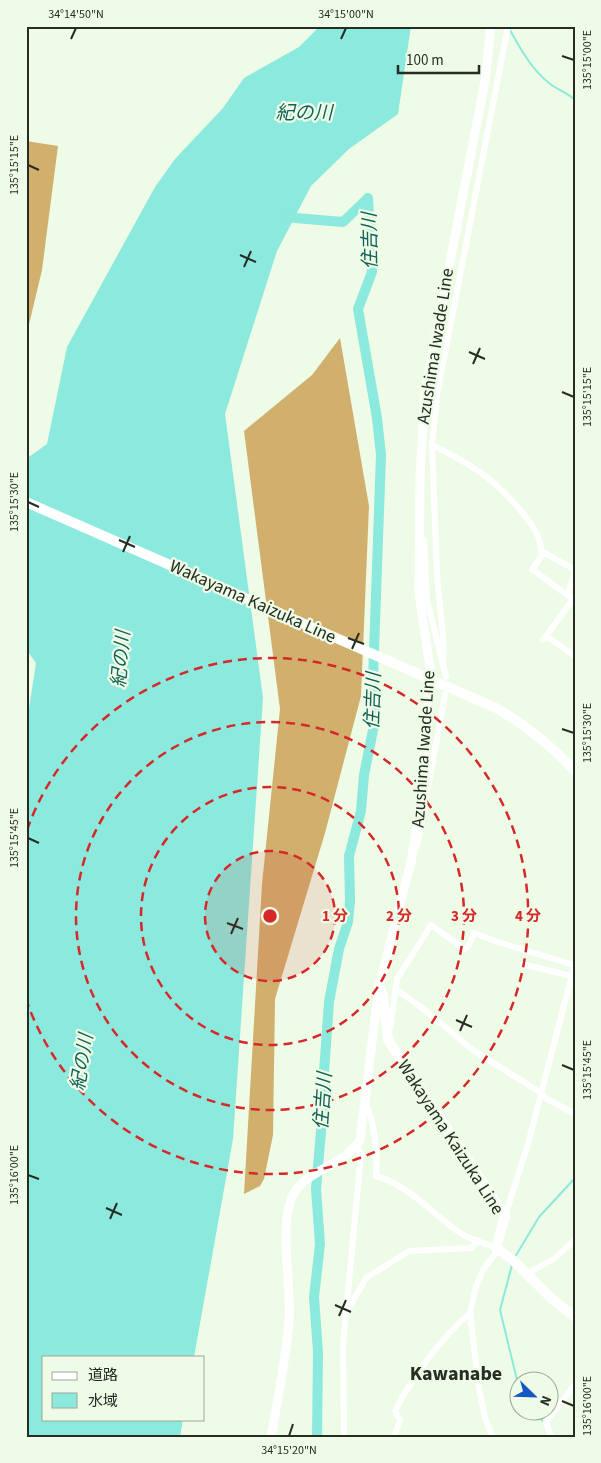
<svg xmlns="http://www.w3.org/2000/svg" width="601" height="1463" font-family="'Source Sans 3','Noto Sans JP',sans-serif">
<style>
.forest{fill:#d1b06e}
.water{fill:#8be9dd}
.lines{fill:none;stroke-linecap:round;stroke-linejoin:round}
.stream{stroke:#8be9dd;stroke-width:2}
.river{stroke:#8be9dd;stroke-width:10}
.minor{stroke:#fff;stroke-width:6}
.secondary{stroke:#fff;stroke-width:9}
.primary{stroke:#fff;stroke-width:10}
.ticks{fill:none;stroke:#272c24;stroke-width:2}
.ring{fill:none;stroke:#d62828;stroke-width:2.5;stroke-dasharray:9 6}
.labels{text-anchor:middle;stroke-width:4.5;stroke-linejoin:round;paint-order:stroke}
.street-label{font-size:18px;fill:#272c24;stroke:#eefbe6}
.water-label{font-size:19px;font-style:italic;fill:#13625a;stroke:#eefbe6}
.quarter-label{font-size:20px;font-weight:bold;fill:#272c24;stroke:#eefbe6}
.centre{fill:#d62828;stroke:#eefbe6;stroke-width:2.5}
.ring-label{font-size:15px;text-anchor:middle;font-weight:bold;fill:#d62828;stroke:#eefbe6;stroke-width:4.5;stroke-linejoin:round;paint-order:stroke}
.neatline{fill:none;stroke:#272c24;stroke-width:2}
.ticks-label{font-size:12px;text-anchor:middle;fill:#272c24}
</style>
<rect width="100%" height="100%" fill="#eefbe6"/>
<path class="forest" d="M26,141L58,146L42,270L26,337Z
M340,338L369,506L361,696L325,833L275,999L273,1135L264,1179L260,1186L244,1194L262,884L280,709L244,431L312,375Z"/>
<path class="water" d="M320,26H411L398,114L349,149L311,186L277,251L225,414L263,698L233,1139L194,1357H44V1419H183L180,1437H26V728L36,663L26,649V459L47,444L67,347L155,187L175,159L223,108L244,78L299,47Z"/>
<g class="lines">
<path class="stream" d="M510,30C520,48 532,70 549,83C557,90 567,92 575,100
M515,1257L539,1217L575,1178
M512,1265L500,1310L518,1384
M530,1410L543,1421"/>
<path class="river" d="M283,217L343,222L368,198L372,272L358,309L377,418L381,455L373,679L376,715L364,775L361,811L349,856L350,901L348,922L339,949L329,1002L324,1072L325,1086L316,1189L320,1244L314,1297L318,1352L317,1437"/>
<path class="minor" d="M432,445C469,463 494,478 521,511C532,525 540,533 541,551L572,568L575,573L567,595L575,600
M424,540L427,600L446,677
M544,553L532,569L567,595
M546,636L575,656
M543,640L573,599
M443,660L444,648L437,574L432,445L437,395L508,26
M417,847L445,695
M523,964L571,976
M396,989L426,1011L474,1051L540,1092L545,1098L575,1114
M390,1029L397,979L431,925L464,949L468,947L474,933L498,942L574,965
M365,1101C375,1123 378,1153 376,1176C409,1185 433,1214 460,1233C470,1240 485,1243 496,1248L495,1254L483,1270L476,1286L470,1313L479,1388L485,1418L493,1437
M505,1216L528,1144L575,963
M527,1274L555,1258L575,1240
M350,1306L366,1278L409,1251L472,1248L477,1240
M344,1437L343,1345L361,1153L356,1146
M394,1437L400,1420L395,1411C413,1376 440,1339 470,1313
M551,1437L546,1422L575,1384"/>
<path class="secondary" d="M271,1437C278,1398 286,1359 289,1320C292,1285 278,1224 293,1195C308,1168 343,1167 360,1140L379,986L411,862L422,794L430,667L419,594L420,475L425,391L485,81L491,26"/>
<path class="primary" d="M26,502L496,708C527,726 551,745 575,771
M379,986L383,995L388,1040L505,1216L496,1248L513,1260L552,1299L575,1317"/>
</g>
<path class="ticks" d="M71,39L76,28M341,39L346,28M562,56L574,60M28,165L39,170M240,255L256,262M244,267L251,251M469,352L485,359M473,364L480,348M562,392L574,397M28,502L39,507M119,540L135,547M123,552L130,536M348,638L364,644M352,649L359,633M562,729L574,733M28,838L39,843M227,923L243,929M231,934L238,918M456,1020L472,1027M460,1031L467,1015M562,1065L574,1070M28,1175L39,1179M106,1208L122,1215M110,1219L117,1203M335,1305L351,1312M339,1316L346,1300M562,1401L574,1406M289,1436L293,1424"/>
<circle cx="270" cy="916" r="65" fill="#d62828" fill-opacity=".12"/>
<g class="ring">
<circle cx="270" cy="916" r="65"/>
<circle cx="270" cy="916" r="129"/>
<circle cx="270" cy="916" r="194"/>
<path d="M27 830A258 258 0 1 1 27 1002"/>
</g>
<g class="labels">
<g class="street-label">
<text transform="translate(435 346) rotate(-81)" y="6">Azushima Iwade Line</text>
<text transform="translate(253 601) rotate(24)" y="6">Wakayama Kaizuka Line</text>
<text transform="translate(423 749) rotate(-86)" y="6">Azushima Iwade Line</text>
<text transform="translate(451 1137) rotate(57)" y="6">Wakayama Kaizuka Line</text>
</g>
<g class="water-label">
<text x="304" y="119">紀の川</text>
<text transform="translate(369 241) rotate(-91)" y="7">住吉川</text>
<text transform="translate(120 659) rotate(-85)" y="7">紀の川</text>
<text transform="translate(372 701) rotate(-88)" y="7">住吉川</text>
<text transform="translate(81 1062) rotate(-81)" y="7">紀の川</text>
<text transform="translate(322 1101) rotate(-86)" y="7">住吉川</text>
</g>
<g class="quarter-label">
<text x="456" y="1380">Kawanabe</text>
</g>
</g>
<circle cx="270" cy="916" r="8" class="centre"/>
<g class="ring-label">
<text x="335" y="921">1 分</text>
<text x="399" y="921">2 分</text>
<text x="464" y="921">3 分</text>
<text x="528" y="921">4 分</text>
</g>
<rect width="601" height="1463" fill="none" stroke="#eefbe6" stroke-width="55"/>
<rect x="42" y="1356" width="162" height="65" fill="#eefbe6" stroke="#9ea898"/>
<rect x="52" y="1372" width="25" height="8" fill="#ffffff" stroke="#9ea898"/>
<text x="88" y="1380" font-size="15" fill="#272c24">道路</text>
<rect x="52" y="1393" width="25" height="15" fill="#8be9dd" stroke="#9ea898"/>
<text x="88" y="1406" font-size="15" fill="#272c24">水域</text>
<g transform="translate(534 1396) rotate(113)"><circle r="24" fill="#eefbe6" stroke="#9ea898"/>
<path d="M0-4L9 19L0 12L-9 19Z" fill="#1657c2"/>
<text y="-8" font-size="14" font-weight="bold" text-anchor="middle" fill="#272c24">N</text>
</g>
<path d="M398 65v8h81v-8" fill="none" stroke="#272c24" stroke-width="2.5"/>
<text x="406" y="65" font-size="15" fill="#272c24" stroke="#eefbe6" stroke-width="4" paint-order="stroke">100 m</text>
<rect x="28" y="28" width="546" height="1408" class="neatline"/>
<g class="ticks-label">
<text x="76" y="18">34°14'50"N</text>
<text x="346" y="18">34°15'00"N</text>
<text transform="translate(587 60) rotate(-90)" y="4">135°15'00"E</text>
<text transform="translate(14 165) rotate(-90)" y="4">135°15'15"E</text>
<text transform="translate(587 397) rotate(-90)" y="4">135°15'15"E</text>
<text transform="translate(14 502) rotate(-90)" y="4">135°15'30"E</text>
<text transform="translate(587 733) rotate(-90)" y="4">135°15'30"E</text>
<text transform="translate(14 838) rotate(-90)" y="4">135°15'45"E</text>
<text transform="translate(587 1070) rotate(-90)" y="4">135°15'45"E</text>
<text transform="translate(14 1175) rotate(-90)" y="4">135°16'00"E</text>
<text transform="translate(587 1406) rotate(-90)" y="4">135°16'00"E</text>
<text x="289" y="1454">34°15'20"N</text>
</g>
</svg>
